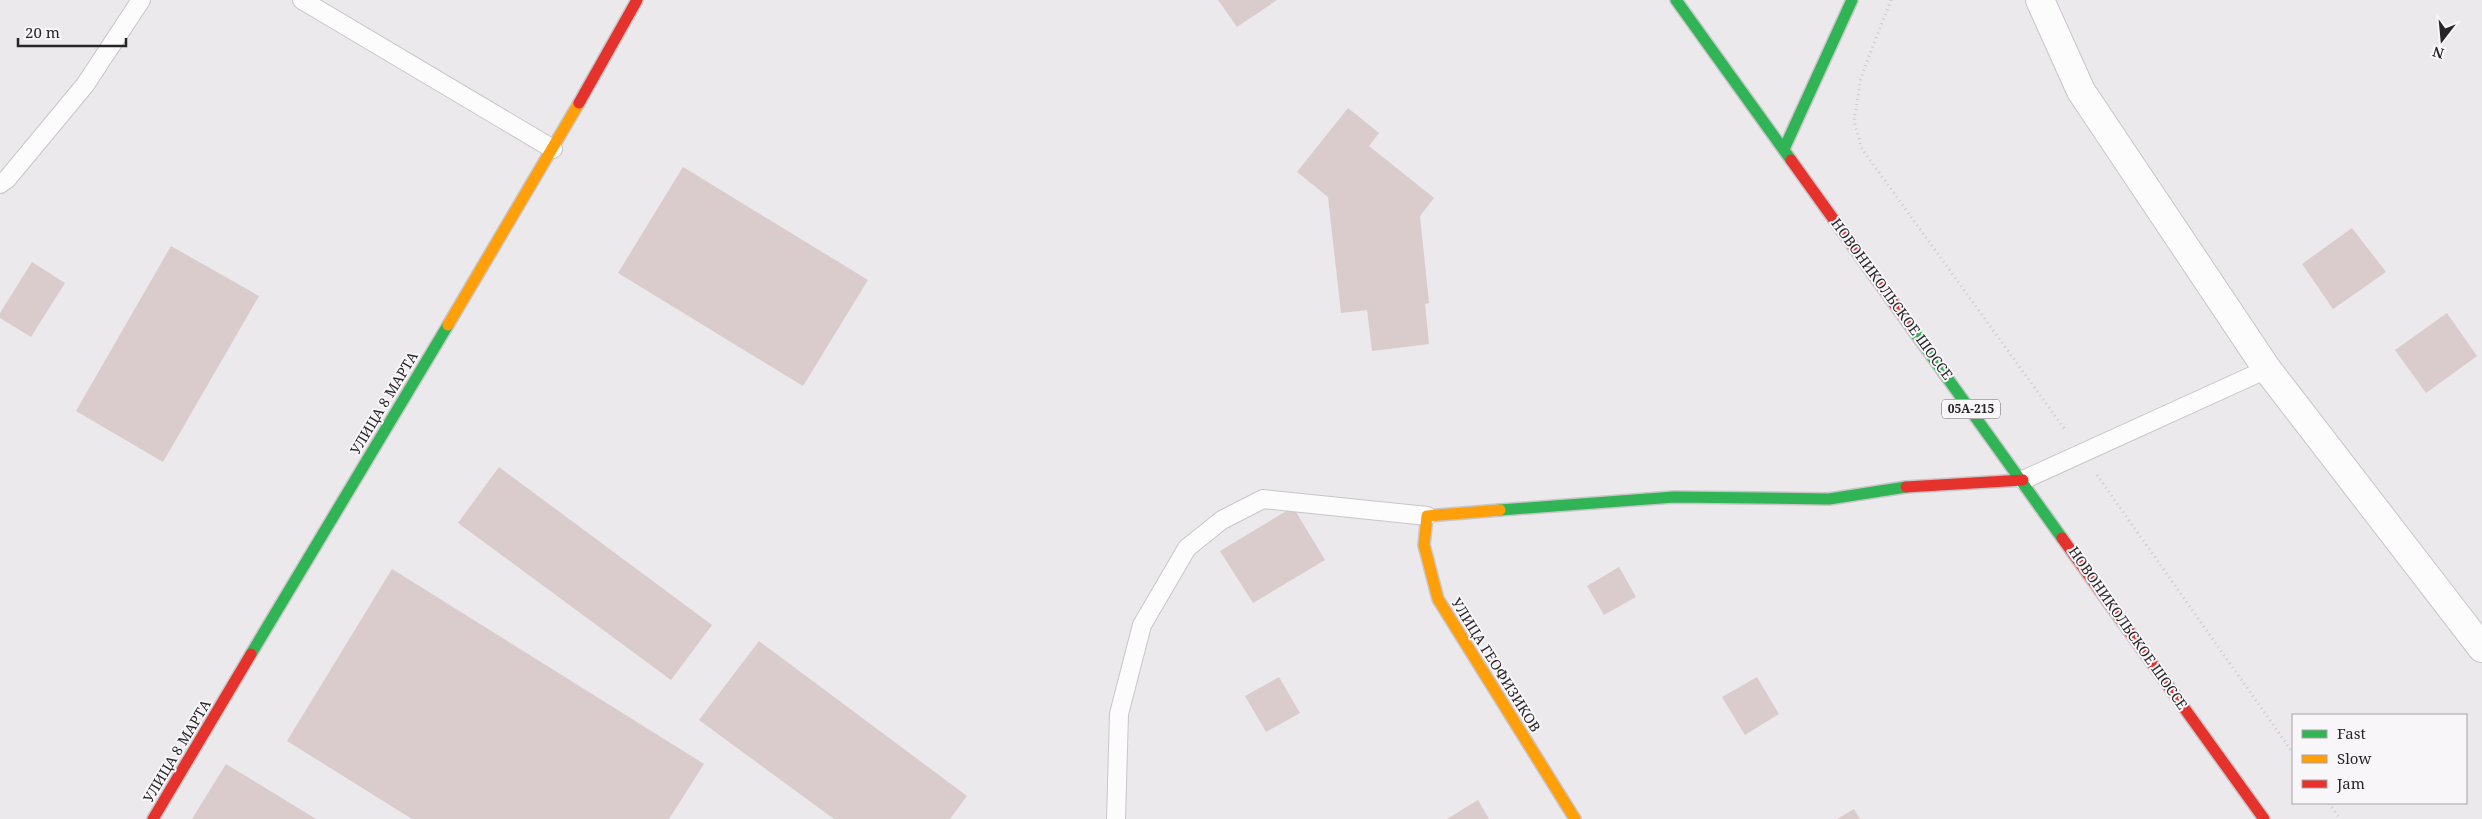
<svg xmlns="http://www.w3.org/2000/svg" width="2482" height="819" font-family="'Noto Serif',serif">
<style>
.building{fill:#dacbcc}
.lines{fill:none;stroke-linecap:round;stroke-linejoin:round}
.lane-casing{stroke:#c8c6c8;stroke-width:20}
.street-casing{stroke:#c8c6c8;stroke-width:30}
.fast-casing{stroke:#c8c6c8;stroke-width:14}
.slow-casing{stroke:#c8c6c8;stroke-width:14}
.jam-casing{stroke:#c8c6c8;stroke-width:14}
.path{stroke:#cbcacb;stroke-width:3;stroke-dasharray:1 4;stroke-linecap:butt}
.lane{stroke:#fcfcfc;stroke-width:18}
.street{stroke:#fcfcfc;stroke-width:28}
.fast{stroke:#30b455;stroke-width:11}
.slow{stroke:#ff9f0a;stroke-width:11}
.jam{stroke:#e5322d;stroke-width:11}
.labels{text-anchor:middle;stroke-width:4;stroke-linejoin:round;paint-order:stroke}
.shield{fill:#f9f6fa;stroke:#666466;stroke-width:1}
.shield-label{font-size:12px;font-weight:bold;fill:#272627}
.street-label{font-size:14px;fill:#272627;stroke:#f9f6fa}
</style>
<rect width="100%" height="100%" fill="#ebe9eb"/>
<path class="building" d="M1218,0H1277L1237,27Z
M1348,108L1379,133L1369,146L1434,198L1420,216L1429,303L1425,304L1429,344L1372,351L1367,310L1341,313L1328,197L1297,172Z
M683,167L868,280L803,386L618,273Z
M2352,228L2386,272L2333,309L2302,264Z
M171,246L259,296L163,462L76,411Z
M32,262L65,283L31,337L0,318V313Z
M2447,313L2477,356L2426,393L2395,350Z
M499,467L712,625L671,680L458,523Z
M1293,507L1325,560L1253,603L1220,551Z
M1619,567L1636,597L1604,615L1587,586Z
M392,569L704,764L669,819H412L287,741Z
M759,641L967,796L950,819H834L699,720Z
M1279,677L1300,713L1266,732L1245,696Z
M1757,677L1779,714L1745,735L1722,697Z
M226,764L316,819H192Z
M1478,800L1489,819H1447Z
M1854,809L1860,819H1837Z"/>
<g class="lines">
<g class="lane-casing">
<path id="lane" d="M302,0L553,149
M0,184L7,179L85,85L141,0
M2023,480L2267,369
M1116,819L1119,714L1142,625L1187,548L1222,520L1263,499L1427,516"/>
</g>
<g class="street-casing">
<path id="street" d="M2040,0L2081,91L2267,369L2482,648"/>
</g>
<g class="fast-casing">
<path id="fast" d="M1676,0L1791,160
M1784,149L1852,0
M1913,330L2062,538
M1500,510L1674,497L1829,499L1906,487
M251,654L448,325"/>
</g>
<g class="slow-casing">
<path id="slow" d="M448,325L579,103
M1500,510L1427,516L1424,545L1438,599L1575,819"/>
</g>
<g class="jam-casing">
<path id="jam" d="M579,103L637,0
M1791,160L1913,330
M1906,487L2023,480
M2062,538L2264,819
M153,819L251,654"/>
</g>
<path class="path" d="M1891,0L1861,77L1854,121L1862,149L2066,431
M2097,475L2293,753
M2329,803L2340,819"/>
<use href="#lane" class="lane"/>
<use href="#street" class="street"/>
<use href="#fast" class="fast"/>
<use href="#slow" class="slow"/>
<use href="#jam" class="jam"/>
</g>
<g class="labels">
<rect class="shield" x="1942" y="399.5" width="58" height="19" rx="4"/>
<g class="shield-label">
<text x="1971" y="413">05А-215</text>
</g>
<g class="street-label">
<text transform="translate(1892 299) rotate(54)" y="5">НОВОНИКОЛЬСКОЕ ШОССЕ</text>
<text transform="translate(384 403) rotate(-59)" y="5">УЛИЦА 8 МАРТА</text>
<text transform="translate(2128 628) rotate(55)" y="5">НОВОНИКОЛЬСКОЕ ШОССЕ</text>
<text transform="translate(1496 665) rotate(58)" y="5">УЛИЦА ГЕОФИЗИКОВ</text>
<text transform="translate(177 751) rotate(-59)" y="5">УЛИЦА 8 МАРТА</text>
</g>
</g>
<rect x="2292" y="714" width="175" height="90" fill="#f9f6fa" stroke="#a5a3a6"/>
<rect x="2302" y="730" width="25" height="8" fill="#30b455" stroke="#a5a3a6"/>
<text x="2337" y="739" font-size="15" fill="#272627">Fast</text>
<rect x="2302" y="755" width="25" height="8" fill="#ff9f0a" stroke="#a5a3a6"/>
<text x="2337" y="764" font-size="15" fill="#272627">Slow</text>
<rect x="2302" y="780" width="25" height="8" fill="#e5322d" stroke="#a5a3a6"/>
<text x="2337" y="789" font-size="15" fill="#272627">Jam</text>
<g transform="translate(2442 40) rotate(196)" stroke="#f9f6fa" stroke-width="4" paint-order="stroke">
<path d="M0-4L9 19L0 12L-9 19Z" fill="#272627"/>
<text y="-8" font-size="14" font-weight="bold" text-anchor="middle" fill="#272627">N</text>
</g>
<path d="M18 38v8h108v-8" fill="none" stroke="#272627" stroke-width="2.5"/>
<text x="25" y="38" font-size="15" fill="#272627" stroke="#f9f6fa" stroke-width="4" paint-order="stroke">20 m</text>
</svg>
